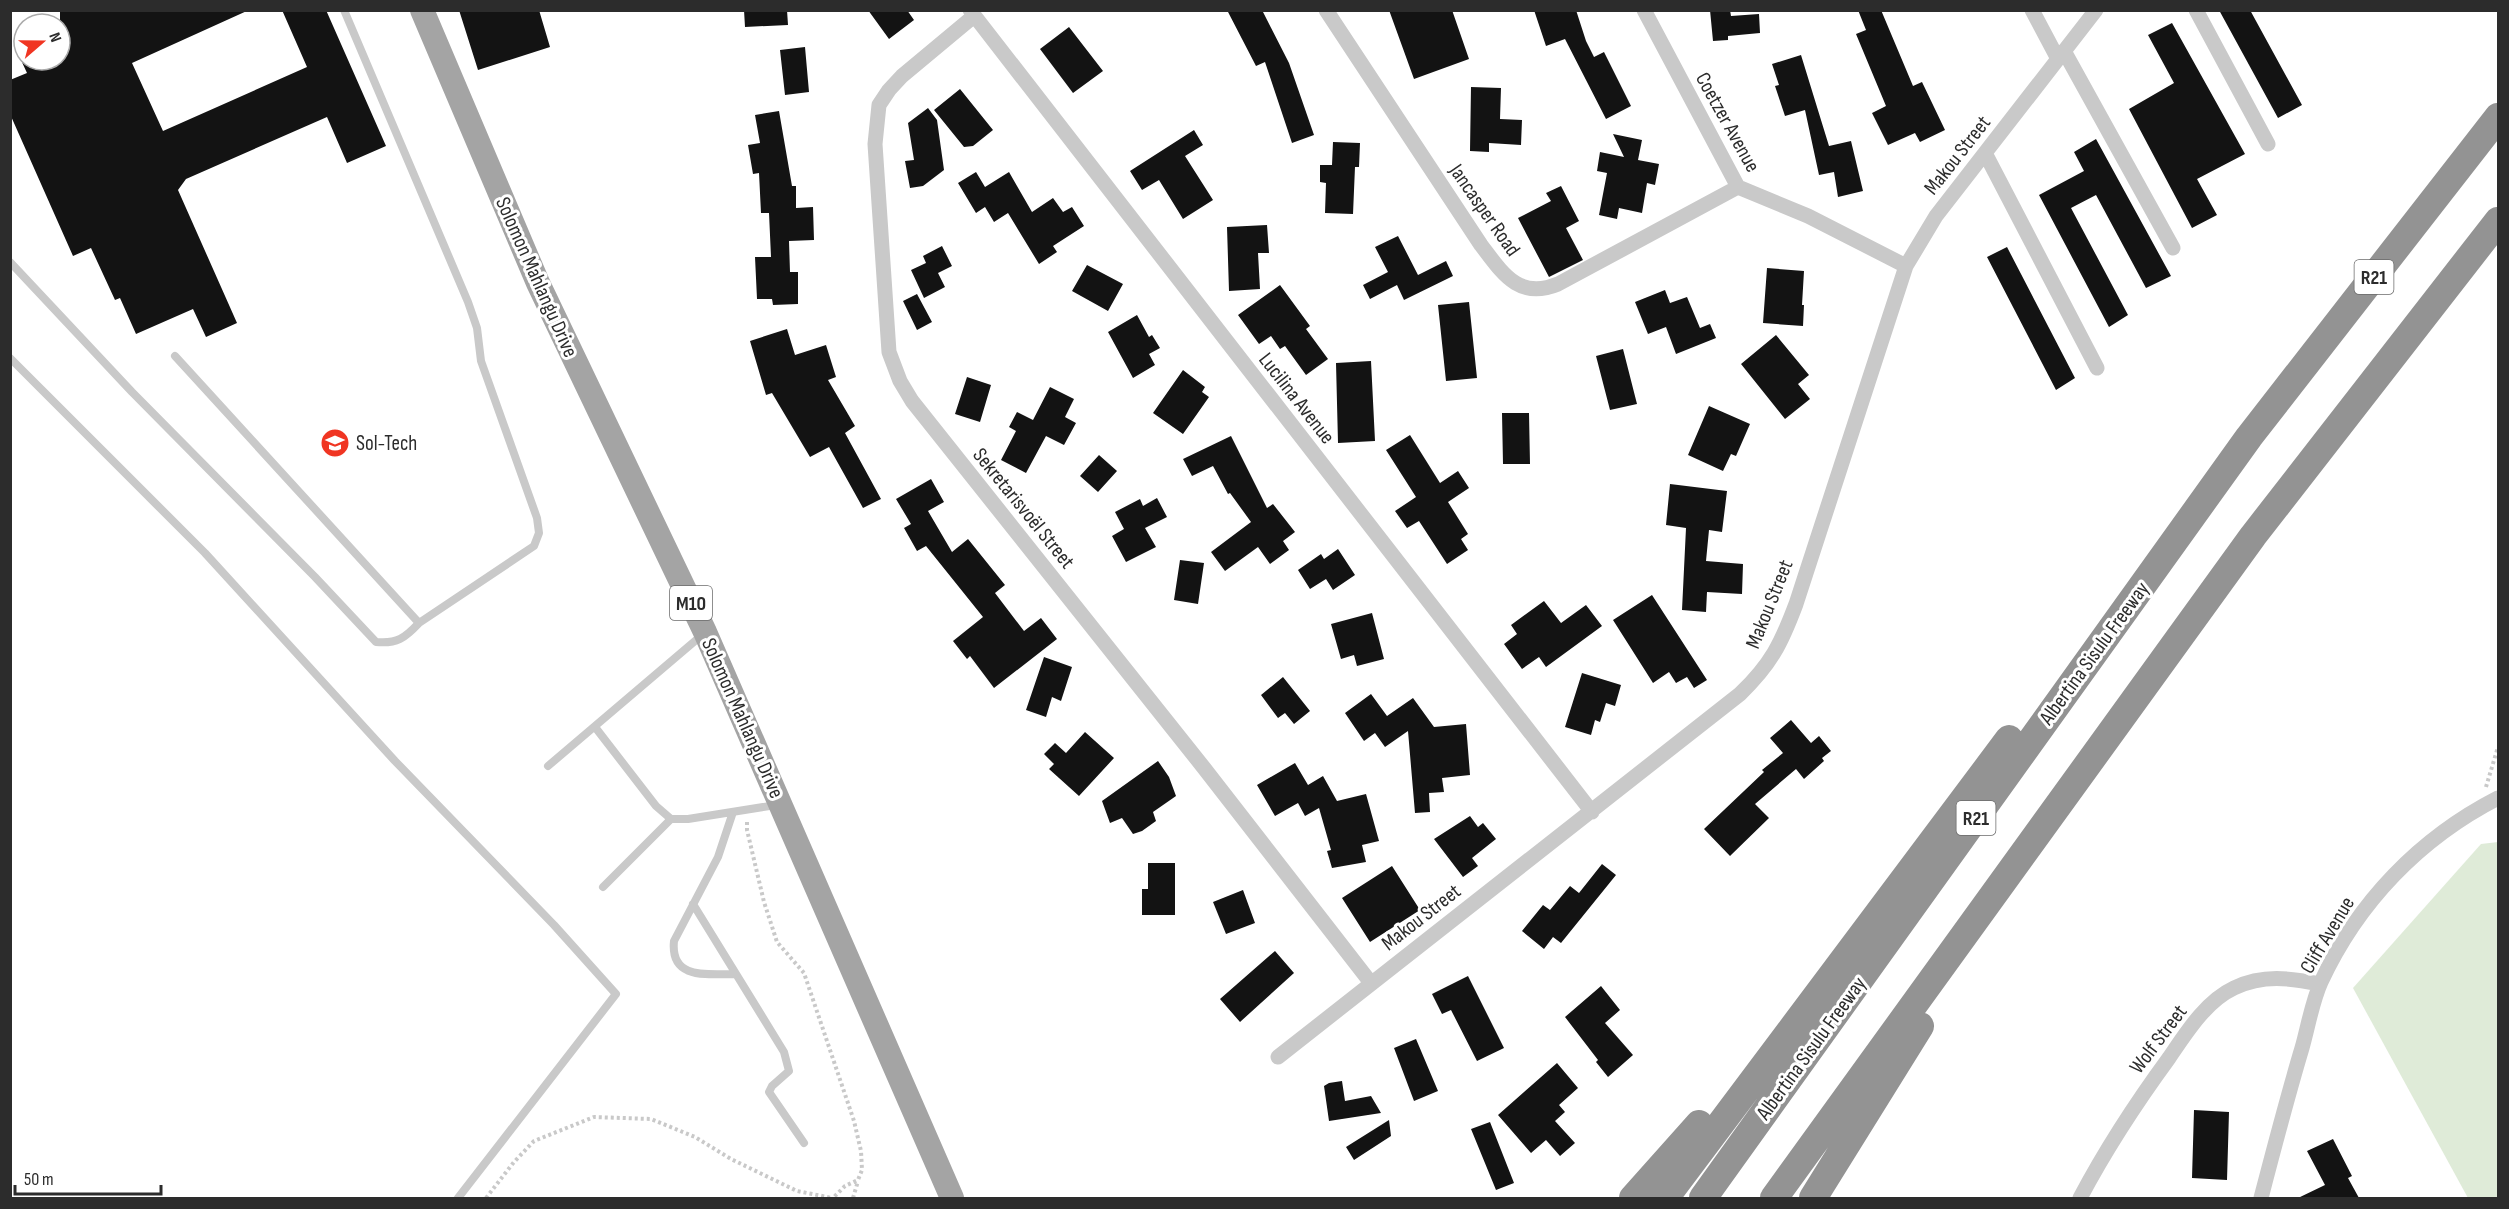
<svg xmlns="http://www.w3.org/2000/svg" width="2509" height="1209" font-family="'Sofia Sans Condensed',sans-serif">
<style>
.green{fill:#dfebd8}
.building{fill:#131313}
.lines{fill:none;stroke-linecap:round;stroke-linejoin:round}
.path{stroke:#c9c9c9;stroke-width:4;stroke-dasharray:3 3;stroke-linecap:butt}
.lane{stroke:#c9c9c9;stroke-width:8}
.street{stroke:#c9c9c9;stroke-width:15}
.primary{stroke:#a4a4a4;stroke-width:24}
.highway{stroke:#939393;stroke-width:28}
.labels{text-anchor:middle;stroke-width:6;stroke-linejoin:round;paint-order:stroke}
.shield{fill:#fff;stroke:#6b6b6b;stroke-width:1.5}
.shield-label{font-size:20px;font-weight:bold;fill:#2c2c2c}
.street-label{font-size:21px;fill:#2c2c2c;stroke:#fff}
.poi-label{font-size:21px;fill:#2c2c2c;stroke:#fff;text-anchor:start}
</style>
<rect width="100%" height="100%" fill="#fff"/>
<path class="green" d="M2498,842V1198H2468L2353,988L2481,844Z"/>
<path class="building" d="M60,10H249L132,63L163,131L307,67L282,10H326L386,146L347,163L327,117L186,179L178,190L237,323L206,337L193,309L136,334L120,298L115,300L91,248L73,256L10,114V80L27,73L21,60H60Z
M459,10H539L550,47L478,70Z
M744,10H787L788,25L745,27Z
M868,10H907L914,20L889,39Z
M1227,10H1262L1289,63L1314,135L1292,143L1265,62L1256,66Z
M1389,10H1452L1469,59L1414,79Z
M1534,10H1576L1586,41L1594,57L1604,52L1631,106L1606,119L1565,39L1546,46Z
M1710,10H1730L1731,16L1759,14L1760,33L1728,36V40L1713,41Z
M1858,10H1881L1913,86L1922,82L1945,130L1920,142L1915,133L1888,145L1872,113L1886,106L1856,34L1866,30Z
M2219,10H2250L2302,105L2278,118Z
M2172,23L2245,154L2197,179L2217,215L2192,228L2129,109L2174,83L2148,35Z
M1069,27L1103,71L1073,93L1040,49Z
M805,47L809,92L785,95L780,50Z
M1801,55L1829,146L1851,141L1863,191L1838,197L1834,172L1819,175L1805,110L1785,116L1775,86L1779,85L1772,64Z
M1471,87L1501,88L1500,119L1522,120L1521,145L1489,143V152L1470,151Z
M960,89L993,130L973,146L964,147L934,110Z
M928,108L937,120L944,170L923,186L910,188L905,161L914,160L908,123Z
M779,111L792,186H796V208L813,207L814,240L789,241L790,272H798V304L773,305L772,299H757L755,257H771L769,213H761L759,173L753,174L748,145L760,143L755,115Z
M1194,130L1203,145L1185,156L1213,200L1183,219L1159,180L1142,190L1130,171Z
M1613,134L1642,140L1638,160L1659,164L1655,185L1647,183L1642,213L1619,208L1617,219L1599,215L1607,173L1597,171L1600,152L1624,157Z
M2096,139L2171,276L2146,288L2096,195L2071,208L2128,315L2109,327L2039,195L2084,171L2074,152Z
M1333,142L1360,143L1359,167H1355L1353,214L1325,213L1326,183L1320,182V165H1332Z
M976,172L985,187L1009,172L1032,212L1053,198L1063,212L1072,207L1084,226L1053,246L1057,252L1039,264L1008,213L994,222L985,207L976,213L958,183Z
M1561,186L1579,221L1566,228L1583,260L1549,277L1518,218L1551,201L1546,193Z
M1267,225L1269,253H1258L1260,289L1229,291L1227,227Z
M1398,236L1418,275L1446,261L1453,276L1404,300L1397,285L1370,299L1363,285L1388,272L1375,247Z
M942,246L952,266L938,273L945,287L924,298L911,270L926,263L923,256Z
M2007,247L2075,378L2056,390L1987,257Z
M1087,265L1123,284L1108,311L1072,291Z
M1767,268L1804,271L1802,305H1804L1803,326L1763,323Z
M1280,285L1310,326L1306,329L1328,359L1306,375L1285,346L1280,349L1271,336L1259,344L1238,315Z
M1665,290L1670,303L1687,297L1700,328L1710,324L1716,338L1676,354L1666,327L1648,334L1635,302Z
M917,294L932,322L917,330L903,301Z
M1469,302L1477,378L1446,381L1438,305Z
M1137,315L1149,337L1152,335L1160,348L1149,354L1155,365L1133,378L1108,332Z
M787,329L795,355L826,345L836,377L828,380L855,426L845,433L881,499L863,508L829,447L810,457L772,393L766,395L750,341Z
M1776,335L1809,375L1798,384L1810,399L1785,419L1741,364Z
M1623,349L1637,404L1610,410L1596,356Z
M1371,361L1375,441L1338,443L1336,363Z
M1183,370L1205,387L1202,392L1209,397L1183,434L1153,413Z
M967,377L991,385L980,422L955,414Z
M1050,387L1074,399L1065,417L1076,423L1064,445L1046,436L1026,473L1001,460L1016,431L1009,427L1017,412L1033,420Z
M1709,406L1750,424L1736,456L1731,454L1723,471L1688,455Z
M1502,413H1529L1530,464H1503Z
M1410,435L1440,483L1458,471L1469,488L1448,502L1468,534L1461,539L1468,550L1447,564L1419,521L1407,528L1395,511L1416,497L1386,450Z
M1231,436L1267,508L1273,504L1295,532L1283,541L1289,550L1270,564L1258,547L1225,571L1211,552L1251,522L1230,493L1228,494L1213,466L1192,476L1183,459Z
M1099,455L1117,471L1098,492L1080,476Z
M931,479L944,502L928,511L952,552L968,539L1005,585L995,593L1024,631L1041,618L1057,639L994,688L970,656L967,659L953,641L983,617L926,546L917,551L904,528L911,524L896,499Z
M1670,484L1727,491L1722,532L1709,530L1706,561L1743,564L1742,594L1707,592L1706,612L1682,610L1686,528L1666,525Z
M1157,498L1167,517L1145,528L1156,547L1126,562L1112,536L1124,529L1115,512L1140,499L1143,506Z
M1338,549L1355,575L1333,590L1326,579L1310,589L1298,570L1321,554L1324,559Z
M1180,560L1204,563L1198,604L1174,600Z
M1652,595L1707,680L1694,688L1687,677L1676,683L1669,672L1653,683L1613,620Z
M1544,601L1561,623L1586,605L1602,626L1546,667L1539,657L1522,669L1504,644L1517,634L1511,625Z
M1372,613L1384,659L1357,666L1354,655L1341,659L1331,624Z
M1044,657L1072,667L1061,701L1052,697L1046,717L1026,710Z
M1582,673L1621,685L1615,706L1606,703L1600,722L1595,720L1591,735L1565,727Z
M1283,677L1310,711L1294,724L1285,713L1278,718L1261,695Z
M1371,694L1387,716L1413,698L1434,727L1466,724L1470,775L1442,778L1444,792L1429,793L1430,812L1415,813L1408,731L1385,747L1375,733L1364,741L1345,713Z
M1791,720L1811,743L1819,736L1831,751L1822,758L1824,761L1804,779L1796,769L1755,804L1769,818L1730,856L1704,829L1764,772L1762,770L1783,753L1770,738Z
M1085,732L1114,758L1079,796L1049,769L1054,764L1044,754L1055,743L1066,753Z
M1158,761L1169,777L1176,796L1153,812L1156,821L1142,831L1133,834L1122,818L1110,823L1102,801Z
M1295,763L1308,785L1323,776L1337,801L1366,794L1379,841L1362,845L1366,862L1332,868L1327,851L1331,850L1319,808L1305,816L1298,803L1275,816L1257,785Z
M1470,816L1478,827L1483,823L1496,839L1472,858L1478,866L1463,877L1434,839Z
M1148,863H1175V915H1142V889H1148Z
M1602,864L1616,875L1561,943L1553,937L1544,949L1522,931L1543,905L1550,910L1570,886L1579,893Z
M1392,866L1420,910L1370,942L1342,898Z
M1243,890L1255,923L1226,934L1213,902Z
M1275,951L1294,973L1240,1022L1220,999Z
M1468,976L1504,1048L1477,1061L1451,1010L1442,1014L1432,994Z
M1601,986L1620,1010L1605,1023L1633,1055L1608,1077L1596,1062L1598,1060L1565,1017Z
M1416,1039L1438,1091L1414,1101L1394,1048Z
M1557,1063L1578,1088L1559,1105L1565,1112L1555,1121L1575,1143L1560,1156L1546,1140L1531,1153L1498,1115Z
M1342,1081L1345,1101L1371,1096L1381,1113L1329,1121L1324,1086L1329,1083Z
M2194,1110L2229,1112L2227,1180L2192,1178Z
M1389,1120L1391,1136L1354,1160L1346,1147Z
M1490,1122L1514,1183L1496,1190L1471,1129Z
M2333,1139L2352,1176L2348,1178L2359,1198H2298L2325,1185L2307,1151Z"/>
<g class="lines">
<path class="path" d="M2486,787L2498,747
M747,822V830L764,902L777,942L804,973L854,1121L861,1151L862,1170L858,1180L845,1186L833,1198
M486,1198L514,1162L534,1141L594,1117L651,1119L695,1137L731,1159L797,1191L832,1198
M853,1198L858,1181"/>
<path class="lane" d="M10,262L132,392L315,577L376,642C397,644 405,638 419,623L534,546L539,533L537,518L481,361L477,328L468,302L344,10
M175,356L419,623
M10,358L205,553L395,761L554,925L616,994L458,1198
M595,727L656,806L671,819H688L776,805
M548,766L702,635
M733,812L718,857L674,941C670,980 707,974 734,974
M603,887L671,819
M693,904L784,1052L789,1071L772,1086L769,1092L804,1143"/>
<path class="street" d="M970,10L1592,812
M1326,10L1481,245C1503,274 1519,300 1558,284L1738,187
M1644,10L1738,187L1808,216L1906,266
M2032,10L2058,59
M2196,10L2268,144
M974,16L902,76L889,90L879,105L875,144L889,352L900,381L912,401L1204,768L1371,983
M2064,51L2173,248
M1985,153L2097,368
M1278,1057L1740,694C1771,664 1781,644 1796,604L1906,266L1936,216L2096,10
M2080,1198C2106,1149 2136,1103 2169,1058C2186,1033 2206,1001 2234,988C2263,974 2290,978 2320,984
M2261,1198C2274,1148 2287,1098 2302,1048C2308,1027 2312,1002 2321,982C2358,902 2420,838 2498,798"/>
<path class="primary" d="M422,10L538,283L705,632L952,1198"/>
<path class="highway" d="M1633,1198L1699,1124
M1665,1198L2009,739
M1703,1198L2249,437L2498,117
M1774,1198L2253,536L2498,221
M1813,1198L1920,1026"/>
</g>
<defs>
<g id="university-disc" transform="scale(1.5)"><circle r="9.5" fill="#f03522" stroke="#fff"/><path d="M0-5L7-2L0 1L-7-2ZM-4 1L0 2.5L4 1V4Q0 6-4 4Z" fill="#fff"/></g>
</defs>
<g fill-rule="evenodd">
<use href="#university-disc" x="335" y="443"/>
</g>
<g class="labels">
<g class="shield">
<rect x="2354.5" y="260" width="39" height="34" rx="4.5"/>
<rect x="670" y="586" width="42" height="34" rx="4.5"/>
<rect x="1956.5" y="801" width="39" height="34" rx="4.5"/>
</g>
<g class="shield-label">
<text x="2374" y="284">R21</text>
<text x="691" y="610">M10</text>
<text x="1976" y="825">R21</text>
</g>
<g class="street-label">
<text transform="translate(1728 122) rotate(61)" y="7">Coetzer Avenue</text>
<text transform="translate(1957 155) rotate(-52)" y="7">Makou Street</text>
<text transform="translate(1485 210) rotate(55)" y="7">Jancasper Road</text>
<text transform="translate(537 277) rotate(66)" y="7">Solomon Mahlangu Drive</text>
<text transform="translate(1297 398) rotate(52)" y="7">Lucilina Avenue</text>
<text transform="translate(1024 508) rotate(51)" y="7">Sekretarisvoël Street</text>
<text transform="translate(1769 604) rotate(-68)" y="7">Makou Street</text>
<text transform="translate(2094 653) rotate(-54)" y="7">Albertina Sisulu Freeway</text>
<text transform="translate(743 718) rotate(66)" y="7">Solomon Mahlangu Drive</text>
<text transform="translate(1421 917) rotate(-38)" y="7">Makou Street</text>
<text transform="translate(2327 935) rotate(-59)" y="7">Cliff Avenue</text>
<text transform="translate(2158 1039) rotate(-53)" y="7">Wolf Street</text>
<text transform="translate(1811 1048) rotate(-54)" y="7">Albertina Sisulu Freeway</text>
</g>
<g class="poi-label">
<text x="356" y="450">Sol-Tech</text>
</g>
</g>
<rect width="2509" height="1209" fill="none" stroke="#2c2c2c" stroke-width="24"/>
<g transform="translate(42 42) rotate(70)"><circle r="28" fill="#ffffff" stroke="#ababab" stroke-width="1.5"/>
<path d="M0-4.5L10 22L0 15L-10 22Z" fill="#f03522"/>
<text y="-9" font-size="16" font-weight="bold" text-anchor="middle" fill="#2c2c2c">N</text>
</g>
<path d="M15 1185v9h146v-9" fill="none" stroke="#2c2c2c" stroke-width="3"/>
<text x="24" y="1185" font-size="18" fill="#2c2c2c" stroke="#ffffff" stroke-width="4.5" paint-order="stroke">50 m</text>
</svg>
